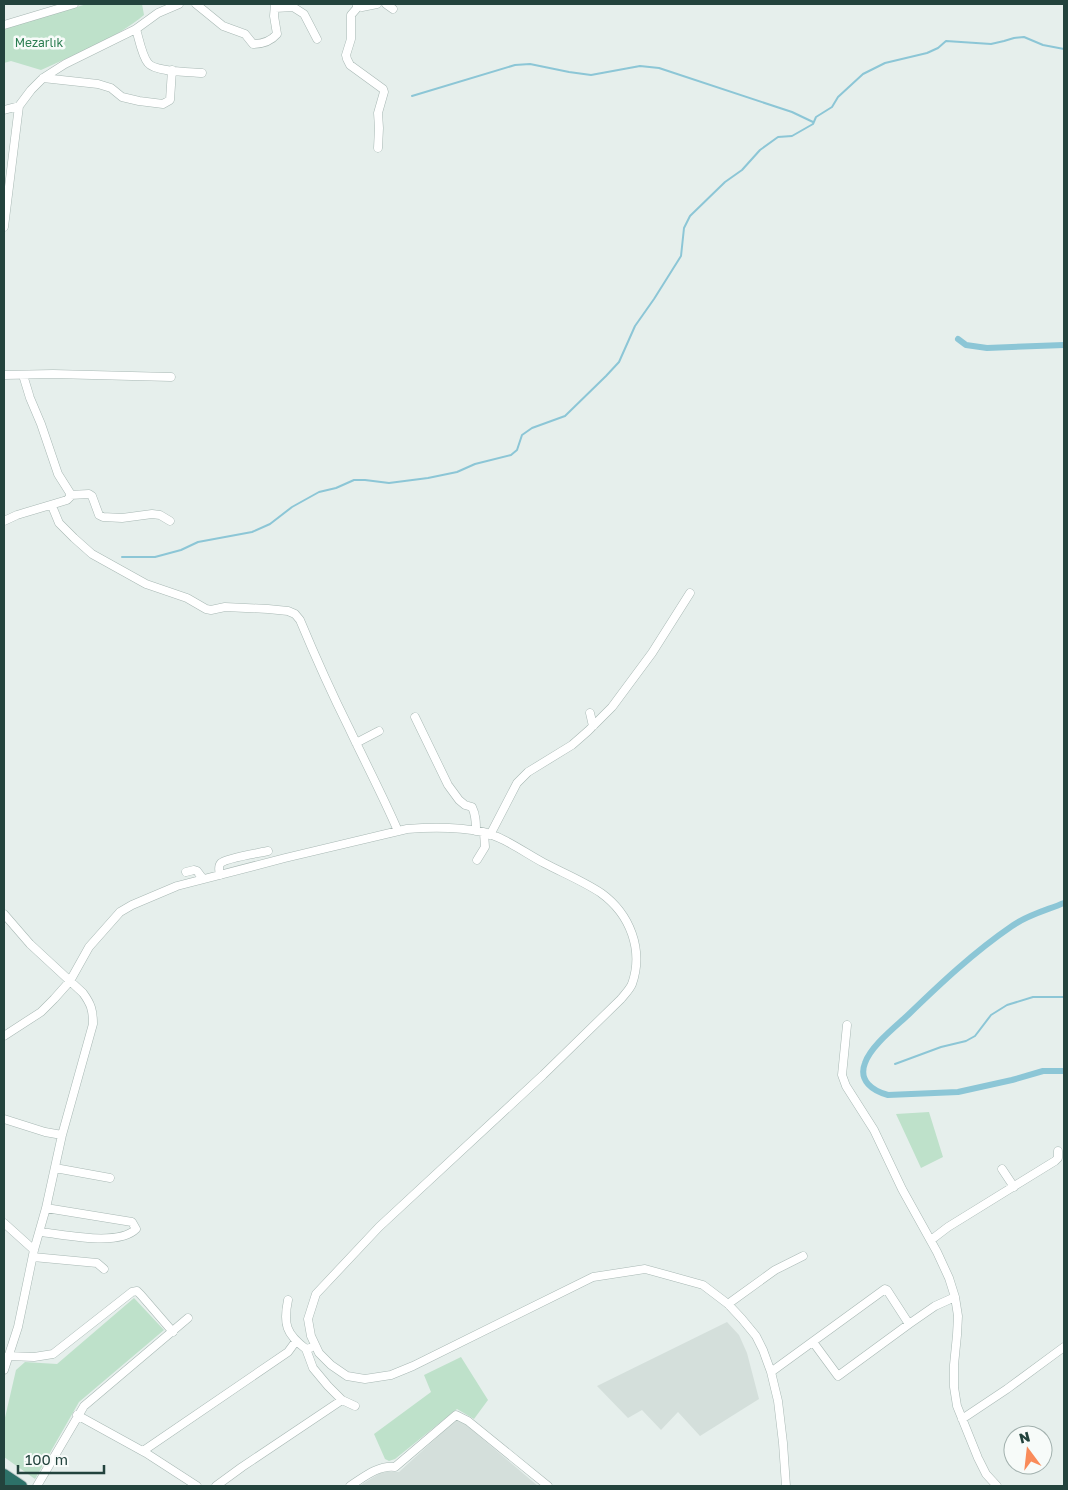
<svg xmlns="http://www.w3.org/2000/svg" width="1068" height="1490" font-family="'Golos Text',sans-serif">
<style>
.built{fill:#d4dfdb}
.green{fill:#bee1ca}
.lines{fill:none;stroke-linecap:round;stroke-linejoin:round}
.stream{stroke:#8cc6d6;stroke-width:2}
.canal{stroke:#8cc6d6;stroke-width:6}
.minor-casing{stroke:#a8b8b4;stroke-width:9}
.highway-casing{stroke:#c1cac9;stroke-width:12}
.minor{stroke:#fff;stroke-width:8}
.highway{stroke:#2d7168;stroke-width:10}
.labels{text-anchor:middle;stroke-width:5;stroke-linejoin:round;paint-order:stroke}
.park-label{font-size:12px;fill:#2a7d50;stroke:#f7fbf9}
</style>
<rect width="100%" height="100%" fill="#e6efec"/>
<path class="built" d="M727,1322L739,1335L747,1353L759,1399L700,1436L678,1412L661,1430L642,1410L628,1418L597,1386Z
M458,1418L538,1486H359L382,1472H399Z"/>
<path class="green" d="M87,4H142L144,15C117,38 74,55 41,70L11,61L4,63V28Z
M929,1112L943,1157L921,1168L896,1114Z
M134,1298L164,1330L79,1402L35,1479L4,1457V1422L16,1370L25,1362L57,1364Z
M461,1357L488,1400L474,1419L457,1409L395,1459L389,1461L385,1459L374,1434L431,1392L424,1375Z"/>
<g class="lines">
<path class="stream" d="M412,96L515,65L530,64L569,72L591,75L640,66L659,68L792,112L813,122
M122,557H155L181,550L198,542L252,532L270,524L292,507L319,492L336,488L354,480H365L389,483L428,478L457,472L475,464L511,455L517,450L522,435L532,428L565,416L606,376L619,362L635,326L654,299L681,256L684,228L690,216L725,182L742,170L760,150L778,137L792,136L813,124L816,117L832,107L838,97L863,74L885,63L927,53L938,48L946,41L991,44L1004,41L1014,38L1024,37L1043,45L1064,49
M895,1064L941,1047L966,1041L975,1036L991,1015L1007,1005L1033,997H1064"/>
<path class="canal" d="M958,339L966,345L987,348L1064,345
M1064,903C1047,910 1027,915 1012,926C974,952 941,983 908,1015C894,1028 871,1046 865,1063C858,1081 873,1091 888,1095L958,1092L1012,1080L1043,1071H1064"/>
<g class="minor-casing">
<path id="minor" d="M196,4L223,26L245,34L253,44C262,44 271,41 277,34L274,16L275,4
M357,4V8L351,15V39L346,55L347,59L350,65L383,89L384,92L378,113L379,128L378,148
M386,4L393,9
M358,6L362,7L377,4
M293,7L304,14L317,39
M275,8L293,7V4
M4,25L74,4
M136,29C139,39 142,56 148,63C155,72 190,72 202,73
M43,78L98,84L111,88L122,97L139,101L163,104L170,100L172,70
M4,110L19,106
M4,227L19,106L31,90L43,78L65,64L136,29L158,13L179,4
M4,375L53,374L171,377
M70,495L89,494L92,496L99,515L103,517L122,518L152,514L160,515L170,521
M52,506L59,523L74,538L92,554L146,584L187,598L206,609L211,610L225,607L268,609L288,611L295,614L300,620C315,656 331,692 349,728C365,762 383,796 398,831
M4,521L17,515L67,500L70,497V493L58,474L41,424L30,398L23,375
M590,713L593,726
M415,717L448,785L459,800L465,805L472,807C476,815 476,823 476,831
M356,743L379,731
M490,835L517,783L528,772L572,745L588,731L612,707L652,653L690,593
M477,860L485,847L484,833
M186,872L194,870L197,871L203,879
M220,875C219,871 218,866 221,863C226,858 259,853 268,851
M4,914L30,944L83,993C91,1004 93,1010 93,1024L62,1135L46,1208L34,1250L18,1327L4,1370
M847,1025L842,1075L846,1086L874,1130L902,1189L937,1252L949,1278L955,1297L958,1316L957,1335L954,1365V1387L957,1406L978,1458L986,1474L997,1486
M4,1036L41,1012L54,999L70,981L89,947L120,912L132,905L177,886L285,858L407,829C431,827 459,827 483,832C504,837 525,853 544,863C563,873 583,881 601,893C630,914 644,950 632,984C630,989 625,994 621,999L543,1075L379,1227L316,1294L308,1319L311,1336L319,1353L331,1365L347,1376L365,1379L391,1375L413,1366L593,1277L645,1269L703,1285L728,1304L742,1319L756,1336L763,1350L771,1372L778,1401L783,1443L786,1486
M4,1119L45,1132L62,1135
M55,1168L110,1178
M1002,1169L1014,1187
M4,1223L34,1250
M40,1232C63,1234 118,1247 136,1229L132,1222L46,1208
M931,1240L948,1227L1055,1161L1058,1158V1151
M33,1257L97,1263L104,1269
M288,1300C283,1324 286,1334 306,1349L310,1348
M728,1304L775,1270L803,1256
M813,1342L838,1376L909,1324L935,1306L955,1297
M306,1349L313,1368L328,1386L342,1400L355,1406
M8,1356L34,1357L53,1354L132,1292L137,1291L141,1295L173,1332
M771,1372L885,1289L887,1290L909,1324
M77,1415L146,1453L197,1486
M962,1419L1007,1389L1064,1347
M143,1451L288,1352L296,1341
M37,1486L84,1406L188,1318
M216,1486L242,1467L342,1400
M350,1486C364,1477 378,1465 395,1467L456,1415L468,1421L548,1486"/>
</g>
<g class="highway-casing">
<path id="highway" d="M4,1474L22,1486
M4,1484L7,1486"/>
</g>
<use href="#minor" class="minor"/>
<use href="#highway" class="highway"/>
</g>
<g class="labels">
<g class="park-label">
<text x="39" y="47">Mezarlık</text>
</g>
</g>
<rect width="1068" height="1490" fill="none" stroke="#23433d" stroke-width="10"/>
<g transform="translate(1028 1450) rotate(345)"><circle r="24" fill="#f7fbf9" stroke="#a2b1ae"/>
<path d="M0-4L9 19L0 12L-9 19Z" fill="#f98b5a"/>
<text y="-8" font-size="14" font-weight="bold" text-anchor="middle" fill="#23433d">N</text>
</g>
<path d="M18 1465v8h86v-8" fill="none" stroke="#23433d" stroke-width="2.5"/>
<text x="25" y="1465" font-size="15" fill="#23433d" stroke="#f7fbf9" stroke-width="4" paint-order="stroke">100 m</text>
</svg>
